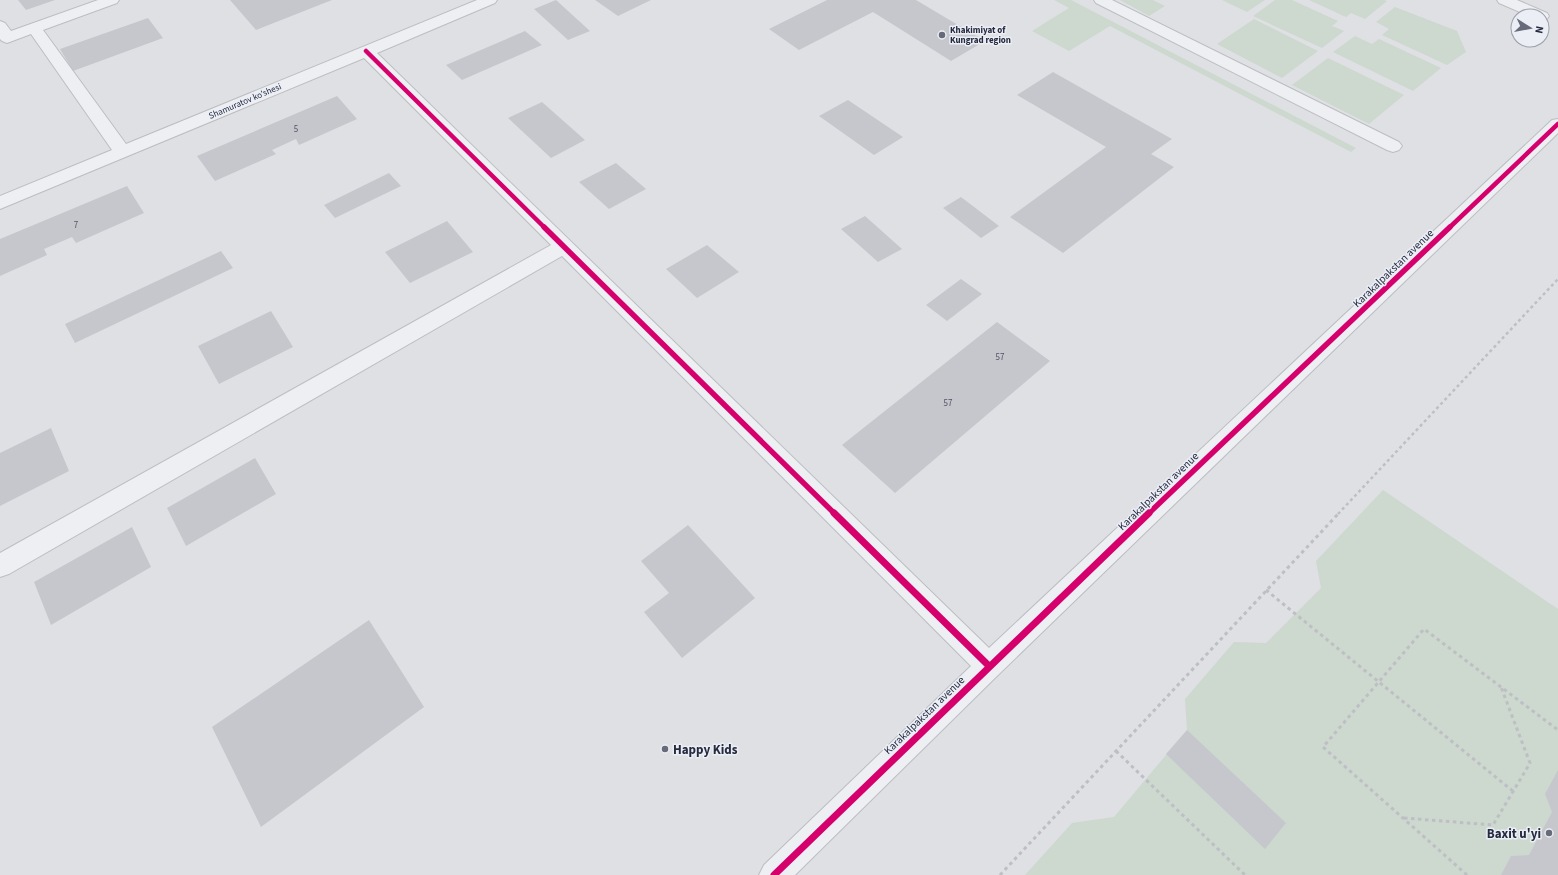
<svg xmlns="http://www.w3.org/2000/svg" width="1558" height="875" font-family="'Source Sans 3',sans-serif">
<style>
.green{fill:#cdd8ce}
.building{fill:#c6c7cd}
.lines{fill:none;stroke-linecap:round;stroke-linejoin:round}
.minor-casing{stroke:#bcbdc2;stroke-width:2}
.path-far1{stroke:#bebfc5;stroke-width:2.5;stroke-dasharray:3 3;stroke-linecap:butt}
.path{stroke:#bebfc5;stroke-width:3;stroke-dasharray:3.5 3.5;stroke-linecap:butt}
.minor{fill:#eeeff2;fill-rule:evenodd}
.cycleway-far2-casing{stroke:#ebeef5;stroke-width:6}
.cycleway-far1-casing{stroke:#ebeef5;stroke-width:8}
.cycleway-casing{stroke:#ebeef5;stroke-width:10}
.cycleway-far2{stroke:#d6006c;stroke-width:4.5}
.cycleway-far1{stroke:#d6006c;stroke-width:5.5}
.cycleway{stroke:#d6006c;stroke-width:7}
.poi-dot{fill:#666a79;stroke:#ebeef5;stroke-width:1.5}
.labels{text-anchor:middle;stroke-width:3;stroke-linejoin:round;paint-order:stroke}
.far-poi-label{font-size:9px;font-weight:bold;fill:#252a3f;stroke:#ebeef5;text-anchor:start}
.far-street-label{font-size:9px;fill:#252a3f;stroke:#ebeef5}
.number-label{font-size:9px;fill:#4f5364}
.street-label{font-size:11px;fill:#252a3f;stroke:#ebeef5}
.near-poi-label{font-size:13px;font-weight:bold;fill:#252a3f;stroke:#ebeef5;text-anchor:start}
</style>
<rect width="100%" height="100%" fill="#dfe0e4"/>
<path class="green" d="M1054,0H1071L1356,148L1351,152L1110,26L1069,51L1032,31L1069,8Z
M1120,0H1153L1165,6L1149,16Z
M1222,0H1265L1247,12Z
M1275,0H1292L1338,21L1332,26L1344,31L1322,48L1253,16Z
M1309,0H1384L1387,1L1365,19L1351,13L1346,17Z
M1395,7L1457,31L1466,52L1447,65L1382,35L1389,29L1376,22Z
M1254,19L1318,51L1282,78L1217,44Z
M1355,36L1372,44L1379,39L1441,68L1413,91L1333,52Z
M1328,58L1404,95L1369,124L1292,85Z
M1383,490L1558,609V875H1025L1072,823L1114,817L1187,730L1185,699L1234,642L1266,643L1321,588L1316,561Z"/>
<path class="building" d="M18,0H55L26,10Z
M230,0H332L256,30Z
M556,0L590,31L568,40L534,9Z
M595,0H651L618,16Z
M827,0H916L985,41L951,61L873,12L799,50L769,29Z
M148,18L163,38L73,71L60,49Z
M525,31L542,45L462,80L446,65Z
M1053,72L1172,139L1151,154L1174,167L1063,253L1010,217L1106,147L1017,95Z
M337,96L357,119L299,145L296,139L272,150L276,154L215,181L197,156Z
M848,100L903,137L874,155L819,116Z
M542,102L585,140L551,158L508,118Z
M616,163L646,189L609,209L579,182Z
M389,173L401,186L335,218L324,205Z
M127,186L144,213L76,243L72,237L44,249L47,255L0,276V239Z
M961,197L999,226L981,238L943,208Z
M865,216L902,249L878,262L841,229Z
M447,221L473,252L410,283L385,252Z
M707,245L739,272L697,298L666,269Z
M221,251L233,268L75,343L65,324Z
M961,279L982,294L947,321L926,305Z
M271,311L293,347L219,384L198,346Z
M997,322L1050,361L895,493L842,445Z
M51,428L69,471L0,506V453Z
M255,458L276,494L186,546L167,508Z
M688,525L755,598L682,658L644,612L669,593L641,561Z
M132,527L151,567L51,625L34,582Z
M369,620L424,707L261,827L212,727Z
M1187,730L1286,823L1265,849L1166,754Z
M1558,770V875H1501L1511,856L1529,855L1552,812L1545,794Z"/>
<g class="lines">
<g class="minor-casing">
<path id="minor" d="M98,0H119L117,3L43,30L126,144L477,0H497L495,3L377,53L989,648L1552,120L1558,119V133L998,675L795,875H759L764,865L971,666L562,256L9,574L0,577V553L551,245L364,58L0,209V196L112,150L31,34L7,43L2,41L0,39V21L5,23L11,31Z
M1094,0H1112L1399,142L1402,146L1399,150L1393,152L1387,150L1096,3Z
M1497,0H1517L1547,13L1549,16L1547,19L1542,20V16H1529L1499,3Z"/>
</g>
<path class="path-far1" d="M1338,514L1558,279"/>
<path class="path" d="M1266,590L1514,792
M1116,751L1245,875
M1404,818L1493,825L1530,763L1501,687
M1000,875L1339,513
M1467,875L1323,747L1424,629L1558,730"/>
<use href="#minor" class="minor"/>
<g class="cycleway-far2-casing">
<path id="cycleway-far2" d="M366,51L545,228
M1449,228L1558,124"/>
</g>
<g class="cycleway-far1-casing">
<path id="cycleway-far1" d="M544,227L835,514
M1148,514L1450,227"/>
</g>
<g class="cycleway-casing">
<path id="cycleway" d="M834,513L989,666
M774,875L1149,513"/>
</g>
<use href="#cycleway-far2" class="cycleway-far2"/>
<use href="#cycleway-far1" class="cycleway-far1"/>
<use href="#cycleway" class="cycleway"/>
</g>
<g class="poi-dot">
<circle cx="942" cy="35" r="4"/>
<circle cx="665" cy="749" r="4"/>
<circle cx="1549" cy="833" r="4"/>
</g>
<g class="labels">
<g class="far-poi-label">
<text x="950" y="33">Khakimiyat of<tspan x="950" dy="10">Kungrad region</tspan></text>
</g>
<g class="far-street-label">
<text transform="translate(245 101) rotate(-23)" y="3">Shamuratov ko'shesi</text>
</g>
<g class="number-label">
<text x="296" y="132">5</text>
<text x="76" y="228">7</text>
<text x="1000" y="360">57</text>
<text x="948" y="406">57</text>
</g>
<g class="street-label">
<text transform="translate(1393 268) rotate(-44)" y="4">Karakalpakstan avenue</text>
<text transform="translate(1158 491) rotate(-44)" y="4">Karakalpakstan avenue</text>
<text transform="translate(924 715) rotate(-44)" y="4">Karakalpakstan avenue</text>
</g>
<g class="near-poi-label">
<text x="673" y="754">Happy Kids</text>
<text x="1541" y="838" text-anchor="end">Baxit u'yi</text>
</g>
</g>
<g transform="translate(1530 28) rotate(101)"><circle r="19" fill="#ebeef5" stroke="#9ca0ac"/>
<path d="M0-3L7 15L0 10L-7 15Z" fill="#666a79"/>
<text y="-6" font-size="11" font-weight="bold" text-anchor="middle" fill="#252a3f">N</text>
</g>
</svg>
